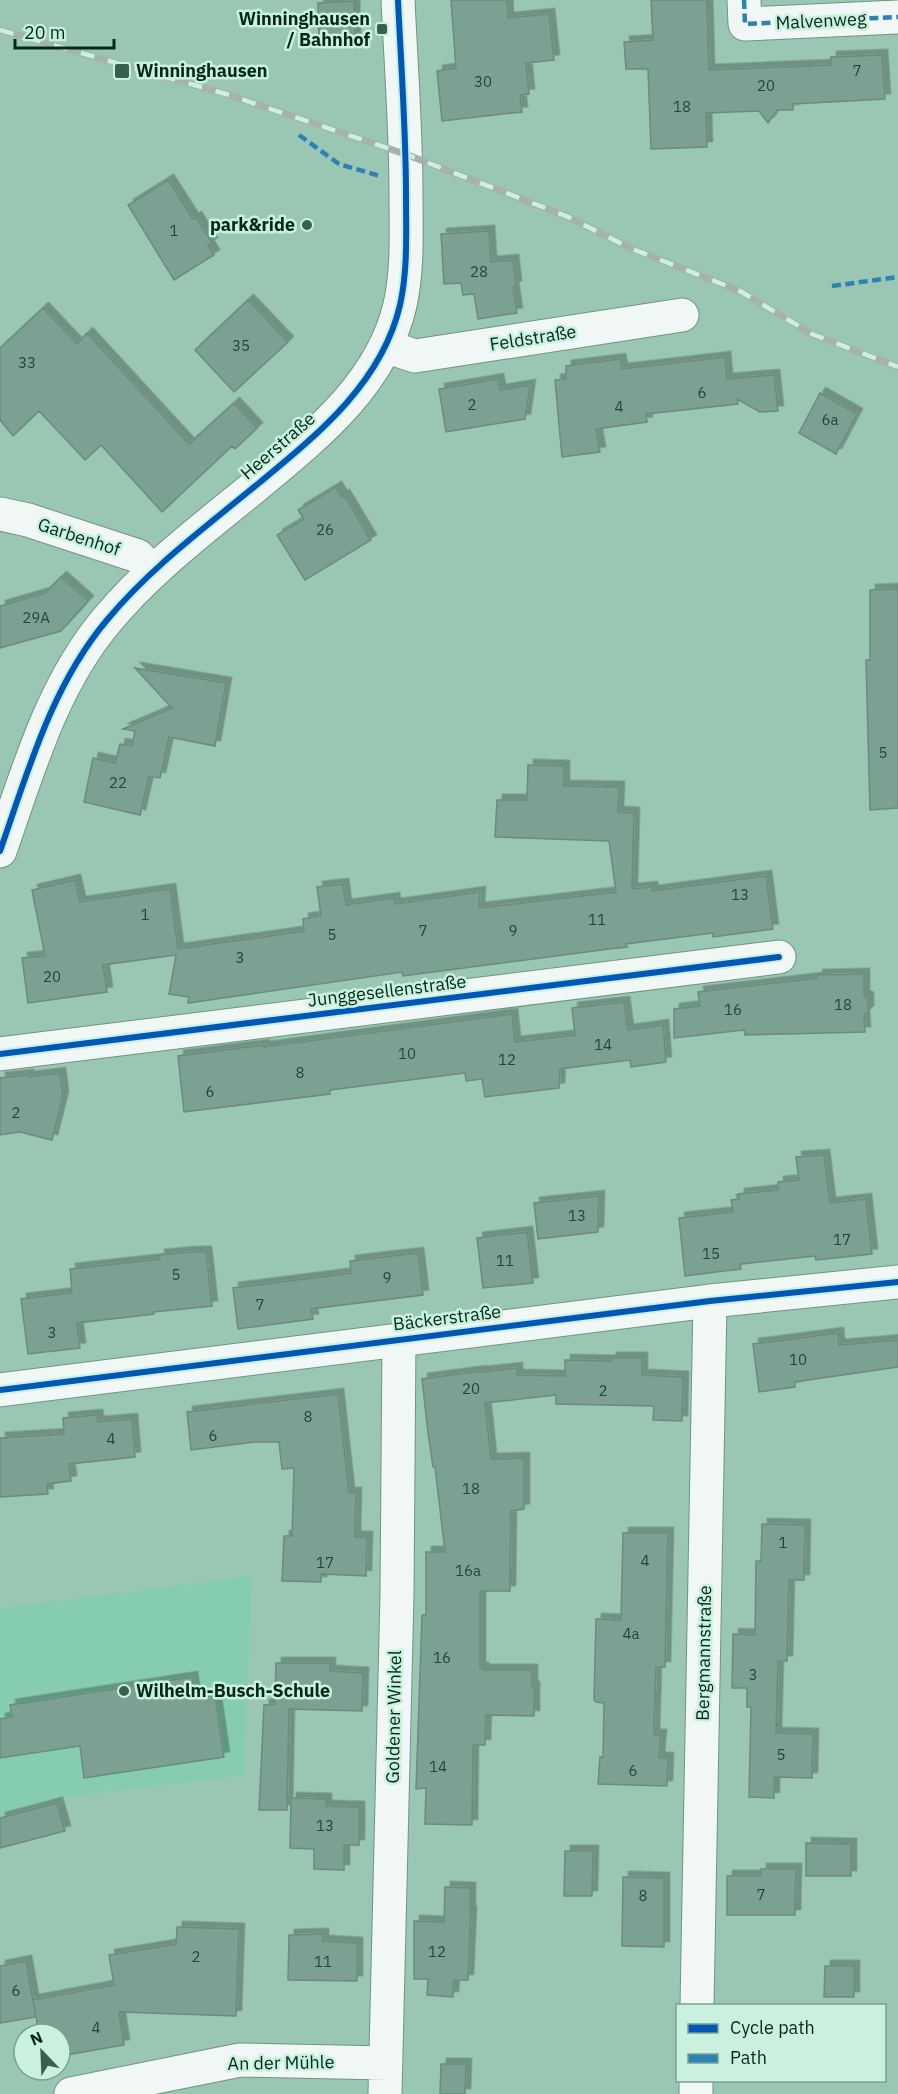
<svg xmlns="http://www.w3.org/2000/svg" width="898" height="2094" font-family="'IBM Plex Sans',sans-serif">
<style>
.built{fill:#86cdaf}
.building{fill:#7ca091;stroke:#688d7e;stroke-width:1.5;filter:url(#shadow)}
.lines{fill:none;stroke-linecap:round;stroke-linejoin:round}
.minor-casing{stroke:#709485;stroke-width:35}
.minor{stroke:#f0f7f4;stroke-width:33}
.rail-casing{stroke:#a6b2ad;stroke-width:7}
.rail{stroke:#caf1de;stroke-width:4.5;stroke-dasharray:14;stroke-linecap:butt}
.quiet{stroke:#2d82b4;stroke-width:4.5;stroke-dasharray:9 4.5;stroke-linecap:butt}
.cycleway-casing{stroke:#caf1de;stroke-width:10}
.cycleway{stroke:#0057b8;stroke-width:6}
.poi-dot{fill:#386050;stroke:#caf1de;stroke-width:2}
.labels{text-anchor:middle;stroke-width:5;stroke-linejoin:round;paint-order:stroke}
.number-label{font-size:15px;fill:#224638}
.poi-label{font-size:18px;font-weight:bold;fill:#04281b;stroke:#caf1de;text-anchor:end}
.street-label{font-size:18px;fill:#04281b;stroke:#caf1de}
</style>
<defs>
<filter id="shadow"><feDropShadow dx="5.5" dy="-5.5" stdDeviation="0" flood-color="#0004"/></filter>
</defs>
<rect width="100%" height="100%" fill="#9ac7b3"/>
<path class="built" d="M252,1576L244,1775L67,1797L0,1814V1608Z"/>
<path class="building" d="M451,0H507L508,18L549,14L554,60L526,63L529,94L520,95L522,112L442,121L437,71L456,68Z
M651,0H707L709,70L831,65V57L882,55L885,99L793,104V110H777L768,123L759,111L706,113L707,147L651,149L648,69H626L624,42L653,40Z
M354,1L355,40L319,41L318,3Z
M168,180L193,219L196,217L212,243L208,245L214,255L174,280L128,205Z
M489,231L491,262L513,260L516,286L513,287L517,313L478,319L474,294L463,295L461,283L444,284L441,234Z
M248,300L288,342L234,392L195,350Z
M43,308L77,344L87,333L189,444L234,403L257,428L235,449L232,446L162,512L101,445L85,460L39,411L13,436L0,420V348Z
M725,357L727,379L774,375L778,411L760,412L737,399L738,404L646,414L647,422L596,429L600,452L562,457L555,380L566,379V366L620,359L622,369Z
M498,379L500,390L530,385L525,419L446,432L439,389Z
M820,393L857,414L836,454L799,433Z
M336,487L342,497L344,495L371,540L305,580L277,535L304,519L298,510Z
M61,577L88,601L61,631L0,648V606L45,593Z
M898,589V808L870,810L866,660H870V590Z
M135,668L226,683L215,746L169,737L160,778L149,776L140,815L84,802L93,758L115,763L120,744L132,746L135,731L123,729L172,708Z
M528,765L564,766V786L619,787L618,812L634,813L632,889L652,887V891L766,876L773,929L713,937V933L626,944L627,947L609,949L403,976L402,972L188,1003L189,997L169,994L176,955L103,965L107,992L28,1003L22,958L45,956L32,890L75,880L80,902L170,889L178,949L304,931L303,919L321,916L317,887L343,884L346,905L394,898L395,904L480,892L479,908L616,892L609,841L495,837L497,800H527Z
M864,974V996L868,998V1011L864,1015L865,1032L745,1035L744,1030L674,1038V1009L700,1006L698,992L817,978V975Z
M624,1002L628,1030L663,1025L666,1062L631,1067L630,1060L560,1069L559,1088L485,1097L482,1079L466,1081L465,1073L330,1090V1094L184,1112L178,1056L264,1045V1047L512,1014L515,1042L575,1035L572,1008Z
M60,1073L63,1097L52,1140L20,1132L0,1135V1078L28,1075L29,1077Z
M824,1155L830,1203L866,1199L872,1254L816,1260L815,1256L740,1264L741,1269L685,1276L679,1218L733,1212L731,1200L739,1199V1194L778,1190V1182L799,1180L796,1157Z
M599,1196L598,1232L538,1239L534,1203Z
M527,1232L533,1283L483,1288L477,1238Z
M191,1252H206L212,1306L154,1312V1314L77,1323L80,1348L28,1354L21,1299L71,1293L70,1291L72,1290L70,1269L160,1259L159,1255Z
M418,1253L423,1295L311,1309L313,1319L238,1329L233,1288L351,1273L350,1261Z
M838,1333L839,1345L898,1340V1367L795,1382V1387L759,1392L753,1344Z
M611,1358H642V1375L683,1377L682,1421L653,1420L654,1406L556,1404V1395L485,1403L491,1459L524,1458V1509L511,1511L510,1591H480V1668H483V1670H532V1687H534V1716L486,1715L485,1745H473L472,1825L425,1824L426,1788L416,1789L422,1615H426V1552H445L435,1467H433L428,1433L422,1379L481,1371V1372L517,1368V1375L565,1376V1360L611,1361Z
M338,1394L349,1493H356L355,1537H367L366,1576L321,1574V1582L282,1581L284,1536H292L294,1468L282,1469L279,1442H255L191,1450L187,1412Z
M97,1415L98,1422L132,1419L135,1457L69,1464L71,1481L47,1484L48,1494L0,1497V1438L64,1434L63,1418Z
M762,1524L805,1525L804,1580H789L787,1661H778L776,1733L813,1734L812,1778L774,1777V1798L749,1797L751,1707H747V1688H732L733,1634L755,1635L756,1561H761Z
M623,1533H668L665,1667H656L654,1735H661L659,1758H668L667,1786L598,1784L600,1757H603L604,1703L596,1702L594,1700L596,1619L621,1620Z
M276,1663H330V1671L363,1673L362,1711L289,1709L287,1810H259L264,1705L275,1704Z
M192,1677L195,1698L215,1695L224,1757L84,1778L80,1746L0,1758V1719L12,1717L10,1705Z
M291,1798L326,1799V1806L359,1807V1845H344V1870L314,1869V1849L290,1848Z
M57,1803L65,1831L0,1848V1818Z
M806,1843L851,1844V1876H806Z
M565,1851H593L592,1896H564Z
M761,1869H796L795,1915H727V1876H761Z
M623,1877L664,1878V1947L622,1946Z
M445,1887L470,1888V1912H471L468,1980H454L453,1997L427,1995L428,1979H414V1921L444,1922Z
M177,1927L239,1929L236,2016L119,2012L124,2045L60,2056V2034H39L33,2000L114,1985L109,1955L176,1944Z
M323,1934V1941L357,1943V1981L288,1980L289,1935Z
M26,1961L36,2017L0,2023V1966Z
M825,1966H854V1997H824Z
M441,2064H466L465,2094H440Z"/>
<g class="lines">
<g class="minor-casing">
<path id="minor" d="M744,0L745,24L898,17
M385,346L415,356L682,315
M0,514L28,520L138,556L152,571
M0,851C28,771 52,685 107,620C151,567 207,526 259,483C317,435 382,383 400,305C408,269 406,232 406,195C406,130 401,65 398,0
M0,1054L779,957
M0,1390L710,1301L898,1282
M697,2006L710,1301
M71,2094L240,2060L386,2063
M385,2094L397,1594L399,1339
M696,2094V2080"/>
</g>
<use href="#minor" class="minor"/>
<g class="rail-casing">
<path id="rail" d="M0,30L226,94L405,154L566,216L630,248L740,291L812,334L898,367"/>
</g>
<use href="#rail" class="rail"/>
<path class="quiet" d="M744,0L745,24L898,17
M299,135L339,164L380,176
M832,286L898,277"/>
<g class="cycleway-casing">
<path id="cycleway" d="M0,851C28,771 52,685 107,620C151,567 207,526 259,483C317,435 382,383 400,305C408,269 406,232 406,195C406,130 401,65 398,0
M0,1054L779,957
M0,1390L710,1301L898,1282"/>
</g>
<use href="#cycleway" class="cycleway"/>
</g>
<g class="poi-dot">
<rect x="376" y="23" width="12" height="12" rx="3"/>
<rect x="114" y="63" width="16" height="16" rx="3"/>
<circle cx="307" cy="225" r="6"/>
<circle cx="124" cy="1691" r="6"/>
</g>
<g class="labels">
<g class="number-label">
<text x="857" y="76">7</text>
<text x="483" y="87">30</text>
<text x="766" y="91">20</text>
<text x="682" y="112">18</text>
<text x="174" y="236">1</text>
<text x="479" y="277">28</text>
<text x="241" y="351">35</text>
<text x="27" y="368">33</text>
<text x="702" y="398">6</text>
<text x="472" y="410">2</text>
<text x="619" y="412">4</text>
<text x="830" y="425">6a</text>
<text x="325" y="535">26</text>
<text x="36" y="623">29A</text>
<text x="883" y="758">5</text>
<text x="118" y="788">22</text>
<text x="740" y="900">13</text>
<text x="145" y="920">1</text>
<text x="597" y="925">11</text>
<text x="423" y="936">7</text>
<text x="513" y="936">9</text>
<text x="332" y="940">5</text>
<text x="240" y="963">3</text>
<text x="52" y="982">20</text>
<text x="843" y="1010">18</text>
<text x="733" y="1015">16</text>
<text x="603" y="1050">14</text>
<text x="407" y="1059">10</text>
<text x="507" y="1065">12</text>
<text x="300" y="1078">8</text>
<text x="210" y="1097">6</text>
<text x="16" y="1118">2</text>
<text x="577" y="1221">13</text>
<text x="842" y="1245">17</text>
<text x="711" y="1259">15</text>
<text x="505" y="1266">11</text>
<text x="176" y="1280">5</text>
<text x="387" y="1283">9</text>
<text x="260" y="1310">7</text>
<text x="52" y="1338">3</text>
<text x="798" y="1365">10</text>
<text x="471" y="1394">20</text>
<text x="603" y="1396">2</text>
<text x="308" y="1422">8</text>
<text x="213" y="1441">6</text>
<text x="111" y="1444">4</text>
<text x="471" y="1494">18</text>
<text x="783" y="1548">1</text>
<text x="645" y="1566">4</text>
<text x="325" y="1568">17</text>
<text x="468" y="1576">16a</text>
<text x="631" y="1639">4a</text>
<text x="442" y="1663">16</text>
<text x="753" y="1680">3</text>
<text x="781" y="1760">5</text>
<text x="438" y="1772">14</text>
<text x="633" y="1776">6</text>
<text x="325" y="1831">13</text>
<text x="761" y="1900">7</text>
<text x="643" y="1901">8</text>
<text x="437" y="1957">12</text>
<text x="196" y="1962">2</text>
<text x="323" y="1967">11</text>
<text x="16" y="1996">6</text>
<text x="96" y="2033">4</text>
</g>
<g class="poi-label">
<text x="370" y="25">Winninghausen<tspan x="370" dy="21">/ Bahnhof</tspan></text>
<text x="136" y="77" text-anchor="start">Winninghausen</text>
<text x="295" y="231">park&amp;ride</text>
<text x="136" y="1697" text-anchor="start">Wilhelm-Busch-Schule</text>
</g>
<g class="street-label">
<text transform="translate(821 21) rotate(-3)" y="6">Malvenweg</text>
<text transform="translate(533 338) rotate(-9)" y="6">Feldstraße</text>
<text transform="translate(278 446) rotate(-41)" y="6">Heerstraße</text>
<text transform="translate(79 537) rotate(18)" y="6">Garbenhof</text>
<text transform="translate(387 991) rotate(-7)" y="6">Junggesellenstraße</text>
<text transform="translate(447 1318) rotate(-7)" y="6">Bäckerstraße</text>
<text transform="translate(704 1653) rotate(-89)" y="6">Bergmannstraße</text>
<text transform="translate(394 1717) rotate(-89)" y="6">Goldener Winkel</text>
<text transform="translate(281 2063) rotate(-1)" y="6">An der Mühle</text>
</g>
</g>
<rect x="676" y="2004" width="210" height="78" fill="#caf1de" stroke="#7ba190" stroke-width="1.5"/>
<rect x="688" y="2024" width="30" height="9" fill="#0057b8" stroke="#7ba190" stroke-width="1.5"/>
<text x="730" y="2034" font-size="18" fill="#04281b">Cycle path</text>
<rect x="688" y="2054" width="30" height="9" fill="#2d82b4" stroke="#7ba190" stroke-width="1.5"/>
<text x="730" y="2064" font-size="18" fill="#04281b">Path</text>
<g transform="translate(42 2052) rotate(337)"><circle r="28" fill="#caf1de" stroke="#7ba190" stroke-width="1.5"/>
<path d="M0-4.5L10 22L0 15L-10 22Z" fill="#386050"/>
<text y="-9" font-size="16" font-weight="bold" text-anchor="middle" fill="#04281b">N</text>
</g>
<path d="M15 39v9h99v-9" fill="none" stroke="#04281b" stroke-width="3"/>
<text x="24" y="39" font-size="18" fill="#04281b" stroke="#caf1de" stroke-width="4.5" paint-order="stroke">20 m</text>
</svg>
